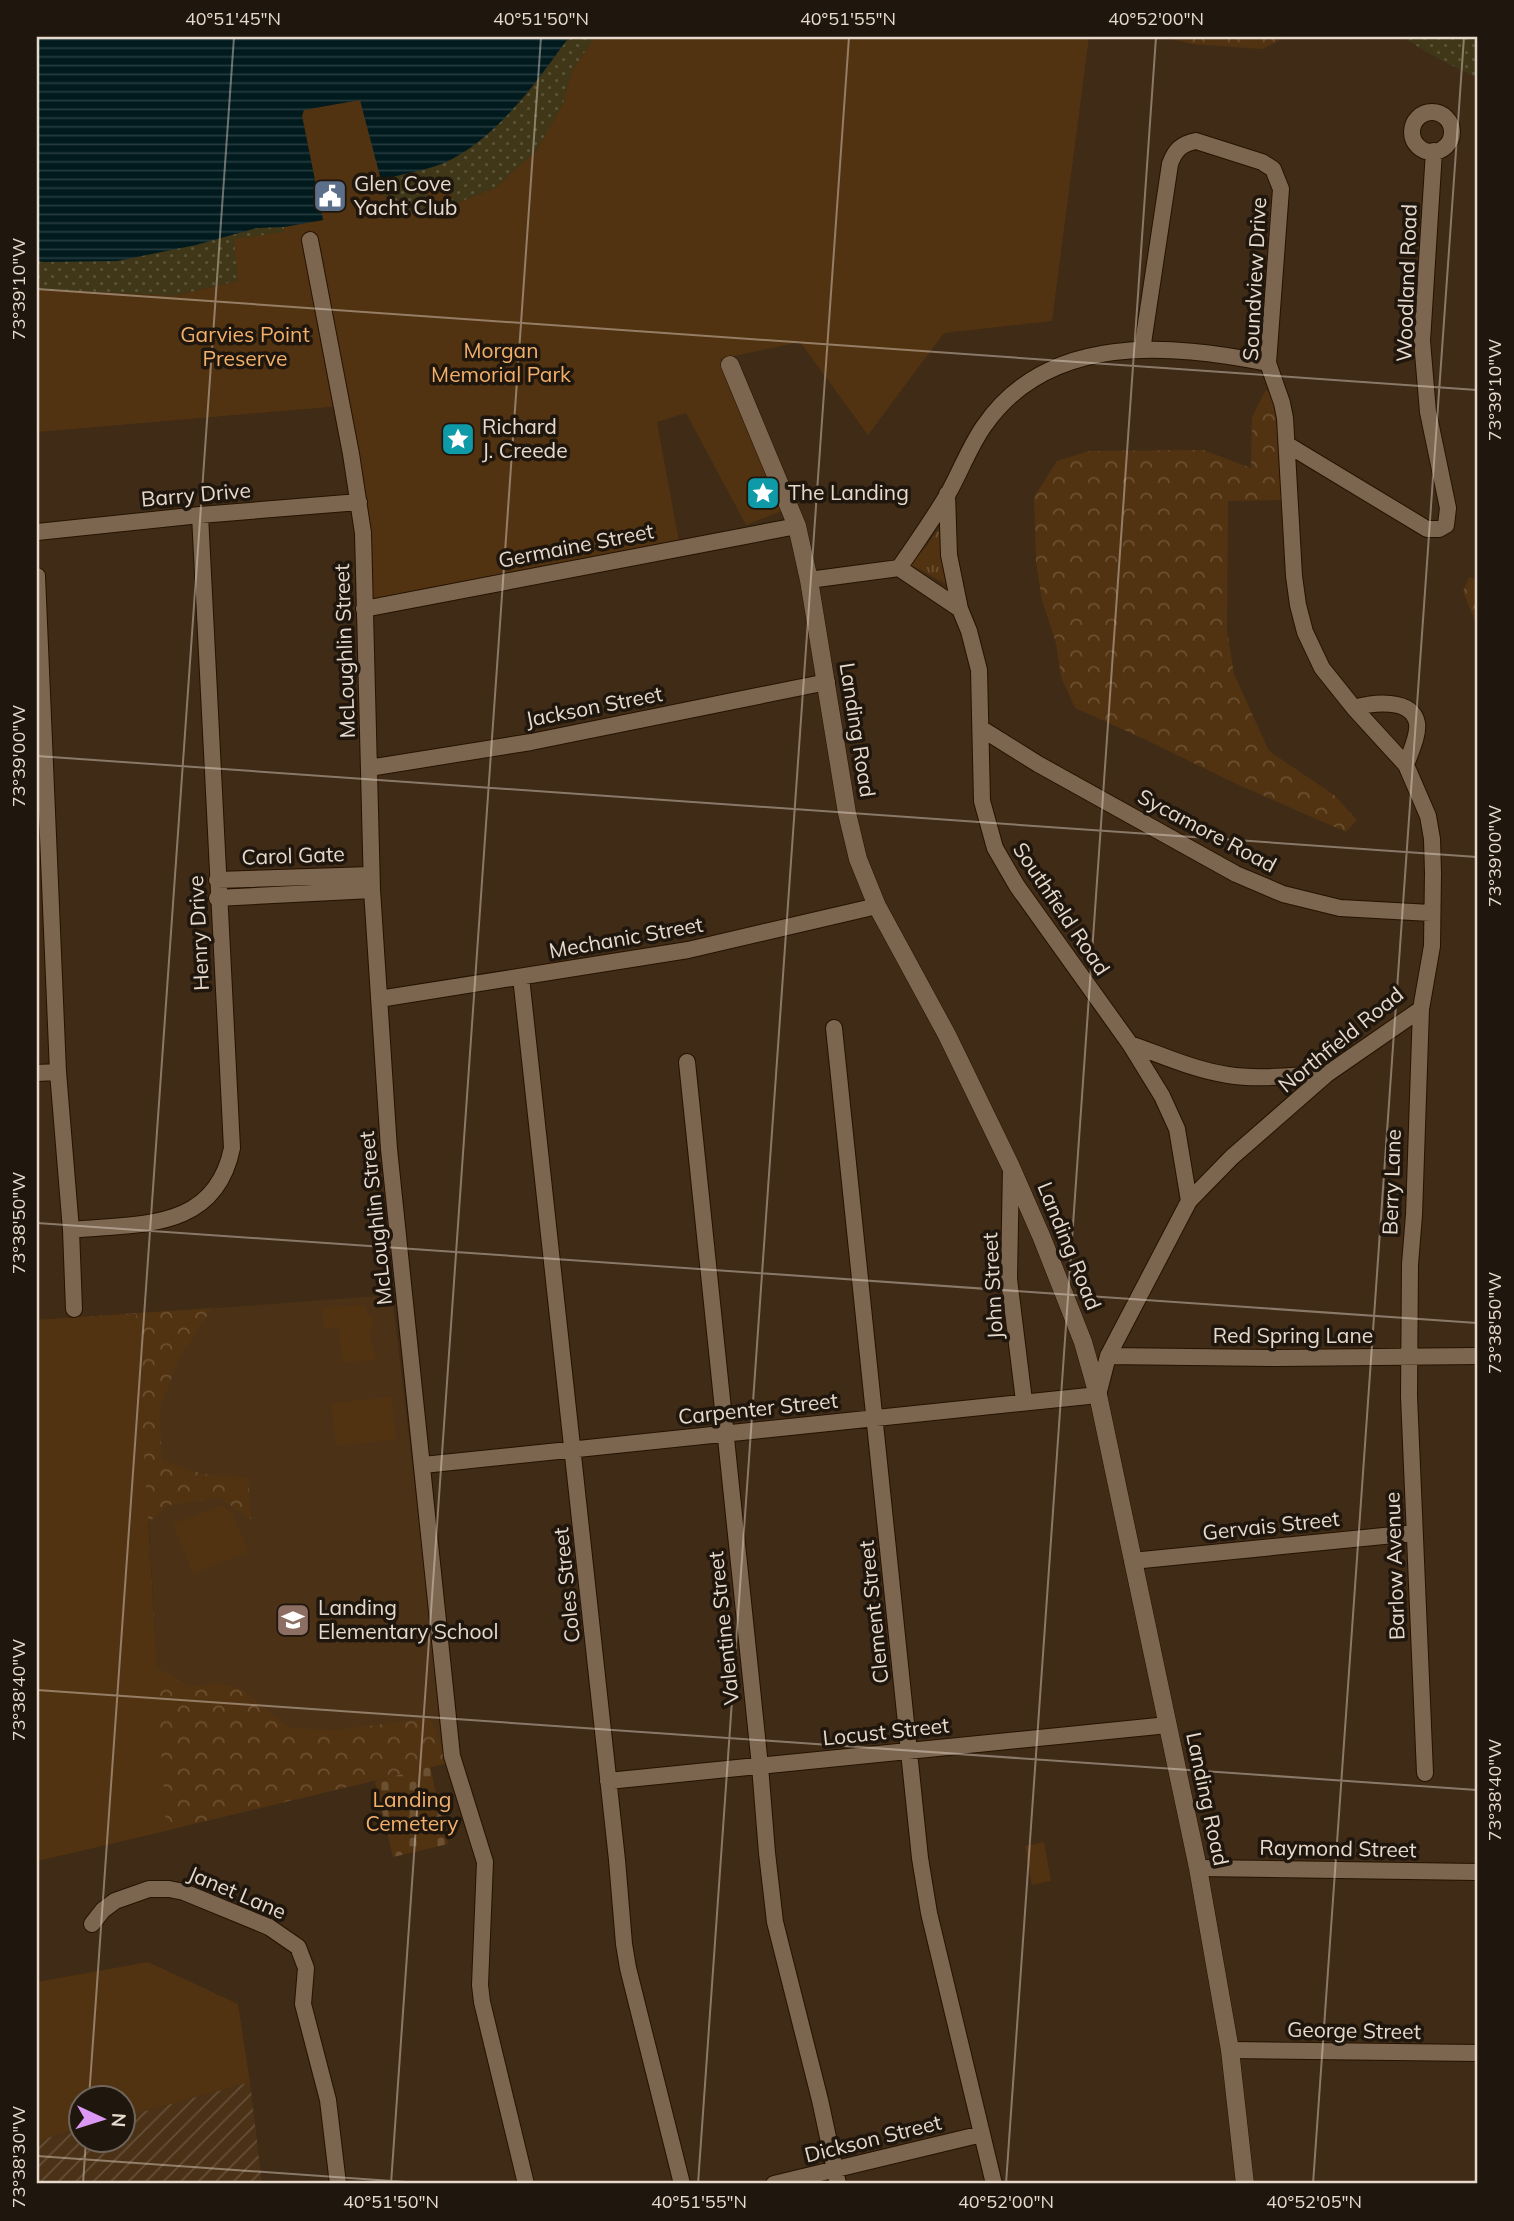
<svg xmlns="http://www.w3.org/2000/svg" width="1514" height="2221" font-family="Mulish,sans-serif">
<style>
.industrial{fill:url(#industrial-furrows)}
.built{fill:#4b3217}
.grass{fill:url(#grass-tufts)}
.forest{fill:url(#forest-crowns)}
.sand{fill:url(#sand-dots)}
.cemetery{fill:url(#cemetery-stones)}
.park{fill:#523311}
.water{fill:url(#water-rules)}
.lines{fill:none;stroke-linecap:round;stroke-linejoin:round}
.street-casing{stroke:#251301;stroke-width:18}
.secondary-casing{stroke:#251301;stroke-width:19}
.street{stroke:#7d6650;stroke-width:16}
.secondary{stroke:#7d6650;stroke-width:18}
.ticks{fill:none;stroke:#e7dacd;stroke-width:2;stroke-opacity:0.45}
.labels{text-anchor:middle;stroke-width:7;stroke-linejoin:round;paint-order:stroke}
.poi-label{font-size:21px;fill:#e7dacd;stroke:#1f160d;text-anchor:start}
.street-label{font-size:21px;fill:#e7dacd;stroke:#1f160d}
.park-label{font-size:21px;fill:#f2b06a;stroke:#1f160d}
.neatline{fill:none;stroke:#e7dacd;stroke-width:2.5}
.ticks-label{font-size:18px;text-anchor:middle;fill:#e7dacd}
</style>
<defs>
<pattern id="industrial-furrows" width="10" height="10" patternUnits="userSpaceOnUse" patternTransform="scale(1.75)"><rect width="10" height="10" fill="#4b3217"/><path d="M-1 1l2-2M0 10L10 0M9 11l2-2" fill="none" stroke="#654f38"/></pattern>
<pattern id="grass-tufts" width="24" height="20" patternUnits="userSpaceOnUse" patternTransform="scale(1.75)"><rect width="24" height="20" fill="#523311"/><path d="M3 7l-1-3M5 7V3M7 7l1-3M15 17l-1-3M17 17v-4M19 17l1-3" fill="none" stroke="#6b5032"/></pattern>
<pattern id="forest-crowns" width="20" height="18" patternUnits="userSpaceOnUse" patternTransform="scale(1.75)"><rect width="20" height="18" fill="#523311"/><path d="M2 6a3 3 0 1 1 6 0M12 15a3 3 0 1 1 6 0" fill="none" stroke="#6b5032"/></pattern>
<pattern id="sand-dots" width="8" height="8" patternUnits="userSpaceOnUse" patternTransform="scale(1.75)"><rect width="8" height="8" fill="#3f3717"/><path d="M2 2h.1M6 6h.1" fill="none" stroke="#5b5338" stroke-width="1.8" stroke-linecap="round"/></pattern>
<pattern id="cemetery-stones" width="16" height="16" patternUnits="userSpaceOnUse" patternTransform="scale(1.75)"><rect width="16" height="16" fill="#523311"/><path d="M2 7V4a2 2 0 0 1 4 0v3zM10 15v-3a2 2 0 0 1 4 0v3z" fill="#6b5032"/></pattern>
<pattern id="water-rules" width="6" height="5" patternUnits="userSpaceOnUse" patternTransform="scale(1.75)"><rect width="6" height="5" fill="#001a1e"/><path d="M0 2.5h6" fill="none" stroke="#253b3e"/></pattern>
</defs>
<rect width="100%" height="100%" fill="#3f2b16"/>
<path class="industrial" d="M250,2082L262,2184H37V2141L80,2128V2140H122L123,2117Z"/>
<path class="built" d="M392,1295L448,1763L166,1831L137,1314Z"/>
<path class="grass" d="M943,523L950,586L909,564L926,547Z"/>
<path class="forest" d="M1164,37H1286L1262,49L1192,44Z
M1273,390L1278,405L1285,500L1228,501L1227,630L1234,674L1269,751L1334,795L1357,820L1346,832L1241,786L1142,738L1075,708L1061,677L1056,643L1042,600L1036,562L1034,497L1057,461L1089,451L1203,450L1251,468L1252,417L1265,391Z
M1469,577L1477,579V625L1463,592Z
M212,1308L180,1357L159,1409L162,1461L203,1474L248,1478L251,1519L220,1498L168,1505L148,1523L157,1668L189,1686L221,1684L242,1690L289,1728L337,1730L430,1718L448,1763L37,1861V1320Z"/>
<path class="sand" d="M569,37H595L572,71L563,104L536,151L495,188L435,212L390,216L381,180L444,162L525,97Z
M1402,37H1477V78L1435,57Z
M286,225L284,227V232L238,281L174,296L37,289V234Z"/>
<path class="cemetery" d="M430,1767L448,1844L393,1857L375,1781Z"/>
<path class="park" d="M595,37H1089L1052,321L944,333L868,435L800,342L720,359L782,511L746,525L686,413L657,422L680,547L366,606L341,406L37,432V289L174,296L238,281L234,239L284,232V227L323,220L301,110L360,100L391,216L435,212L495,188L536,151L563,104L572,71Z
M446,180L453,199L432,207L425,188Z
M365,1305L366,1312L375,1321L369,1332L376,1360L342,1362L339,1328L324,1329L322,1308Z
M136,1314L166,1831L37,1861V1320Z
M392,1397L396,1439L336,1446L331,1403Z
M221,1505L233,1513L248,1552L193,1574L173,1524Z
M1044,1842L1051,1881L1032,1885L1025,1846Z
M148,1962L238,2004L250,2082L123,2117L122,2098H80V2128L37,2141V1982Z"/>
<path class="water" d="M37,37H569C536,82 497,139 444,163C424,171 401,174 381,180L360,100L304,110L302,116L323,220L284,227L257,228L196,245L117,261L44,262L37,261Z"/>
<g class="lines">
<g class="street-casing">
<path id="street" d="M1412 132a20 20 0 1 1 40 0a20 20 0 1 1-40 0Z
M310,240L351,454L363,533L372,890L389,1149L452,1756L485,1862L480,1985L482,2002L526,2184
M1288,445L1427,529H1439L1446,525L1448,508L1428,412L1422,341L1434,151
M947,494L949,555L960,609
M37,532L200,515L359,502
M899,568L960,609L969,631L979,670L982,801L995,848L1017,886L1130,1044L1162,1096L1177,1129L1189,1201
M37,576L58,1072L71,1230L74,1309
M809,580L899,568C916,543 934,518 949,492C961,470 970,446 984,426C1049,332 1170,344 1268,363
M364,609L797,526
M1354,708C1371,703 1412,697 1417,723C1419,735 1410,753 1406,765
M982,729L1038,764L1236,874L1283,894L1340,908L1431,913
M369,768L531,742L827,682
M217,880L371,875
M217,898L372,890
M521,977L617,1860L624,1944L628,1968L682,2184
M379,999L688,950L877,906
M1421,1009L1414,1215L1410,1264L1409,1396L1425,1773
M834,1028L920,1858L929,1913L994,2184
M1130,1044C1162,1055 1194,1070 1228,1075C1260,1080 1295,1075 1327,1074
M687,1062L760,1766L767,1853L775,1922L820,2100L838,2184
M37,1073L58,1072
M1011,1167L1009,1279L1024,1401
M71,1230C139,1223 215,1232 232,1148L200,515
M1108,1356L1278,1358L1477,1356
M423,1465L1098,1395L1108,1356L1189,1201L1232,1157L1327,1074L1421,1009L1432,946L1433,873L1432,839L1428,816L1406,765L1354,708L1322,668L1305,632L1298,605L1294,576L1285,418L1282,403L1268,363L1281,189L1273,169L1262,162L1196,141C1181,144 1175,150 1170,164L1142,350
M1132,1561L1414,1533
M608,1781L1168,1725
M1198,1868L1477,1872
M92,1924L103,1910L115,1901L149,1889H169L184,1892L269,1927L298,1947L306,1968L303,2004L328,2100L338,2184
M1230,2050L1477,2053
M774,2184L982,2134"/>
</g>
<g class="secondary-casing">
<path id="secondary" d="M730,365L797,526L809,580L847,813L858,859L877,906L947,1035L1011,1167L1042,1238L1083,1342L1098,1395L1198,1868L1230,2050L1245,2184"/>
</g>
<use href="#street" class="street"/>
<use href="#secondary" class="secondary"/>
</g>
<path class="ticks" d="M37,289L1477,390M37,756L1477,857M37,1223L1477,1323M37,1690L1477,1790M89,2098L234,37M37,2156L434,2184M83,2184L86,2140M391,2184L541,37M698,2184L849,37M1006,2184L1156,37M1313,2184L1464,37"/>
<defs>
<g id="civic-square" transform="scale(1.75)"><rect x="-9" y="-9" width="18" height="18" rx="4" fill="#5c6f8a" stroke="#1f160d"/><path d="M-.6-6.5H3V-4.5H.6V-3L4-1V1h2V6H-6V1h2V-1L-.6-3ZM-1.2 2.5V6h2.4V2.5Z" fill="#fff"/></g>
<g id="sight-square" transform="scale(1.75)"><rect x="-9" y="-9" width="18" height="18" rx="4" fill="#0f9aa8" stroke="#1f160d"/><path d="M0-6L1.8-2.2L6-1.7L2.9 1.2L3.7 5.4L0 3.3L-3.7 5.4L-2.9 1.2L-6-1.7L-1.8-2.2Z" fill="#fff"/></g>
<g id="school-square" transform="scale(1.75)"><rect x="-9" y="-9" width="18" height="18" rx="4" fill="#8d6e63" stroke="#1f160d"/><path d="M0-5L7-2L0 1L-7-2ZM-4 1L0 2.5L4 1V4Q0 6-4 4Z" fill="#fff"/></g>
</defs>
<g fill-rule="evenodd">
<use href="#civic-square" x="330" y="196"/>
<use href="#sight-square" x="458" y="439"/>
<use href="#sight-square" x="763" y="493"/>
<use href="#school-square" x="293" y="1620"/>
</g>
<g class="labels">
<g class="poi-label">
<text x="354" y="191">Glen Cove<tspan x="354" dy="24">Yacht Club</tspan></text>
<text x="482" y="434">Richard<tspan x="482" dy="24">J. Creede</tspan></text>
<text x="788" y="500">The Landing</text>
<text x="318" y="1615">Landing<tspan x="318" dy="24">Elementary School</tspan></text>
</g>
<g class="street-label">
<text transform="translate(1255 279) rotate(-87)" y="7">Soundview Drive</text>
<text transform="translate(1407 283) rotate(-88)" y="7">Woodland Road</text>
<text transform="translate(196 495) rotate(-5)" y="7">Barry Drive</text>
<text transform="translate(576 546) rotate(-11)" y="7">Germaine Street</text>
<text transform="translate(345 651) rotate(-92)" y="7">McLoughlin Street</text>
<text transform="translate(594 707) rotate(-11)" y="7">Jackson Street</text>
<text transform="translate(857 730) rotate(81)" y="7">Landing Road</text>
<text transform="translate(1207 831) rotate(28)" y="7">Sycamore Road</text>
<text transform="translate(293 856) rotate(-2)" y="7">Carol Gate</text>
<text transform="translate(1061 909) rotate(56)" y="7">Southfield Road</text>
<text transform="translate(199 933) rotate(-93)" y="7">Henry Drive</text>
<text transform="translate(626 938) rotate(-10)" y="7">Mechanic Street</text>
<text transform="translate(1341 1040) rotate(-39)" y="7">Northfield Road</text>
<text transform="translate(1392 1182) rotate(-88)" y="7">Berry Lane</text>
<text transform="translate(376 1218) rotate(-96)" y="7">McLoughlin Street</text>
<text transform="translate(1069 1246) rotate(68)" y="7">Landing Road</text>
<text transform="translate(993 1286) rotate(-93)" y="7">John Street</text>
<text x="1293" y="1343">Red Spring Lane</text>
<text transform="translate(758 1409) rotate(-6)" y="7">Carpenter Street</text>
<text transform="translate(1271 1526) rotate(-6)" y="7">Gervais Street</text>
<text transform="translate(1395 1566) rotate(-92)" y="7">Barlow Avenue</text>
<text transform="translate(567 1585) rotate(-96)" y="7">Coles Street</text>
<text transform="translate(874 1612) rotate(-96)" y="7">Clement Street</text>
<text transform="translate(724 1628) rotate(-96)" y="7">Valentine Street</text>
<text transform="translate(886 1732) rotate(-6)" y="7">Locust Street</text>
<text transform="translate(1207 1799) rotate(78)" y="7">Landing Road</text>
<text transform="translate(1338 1849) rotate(1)" y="7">Raymond Street</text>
<text transform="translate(237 1893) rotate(23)" y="7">Janet Lane</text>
<text transform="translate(1354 2031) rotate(1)" y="7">George Street</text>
<text transform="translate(873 2139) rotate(-14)" y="7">Dickson Street</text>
</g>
<g class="park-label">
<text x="245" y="342">Garvies Point<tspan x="245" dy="24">Preserve</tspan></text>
<text x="501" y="358">Morgan<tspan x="501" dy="24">Memorial Park</tspan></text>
<text x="412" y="1807">Landing<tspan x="412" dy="24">Cemetery</tspan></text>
</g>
</g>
<rect width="1514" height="2221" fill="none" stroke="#1f160d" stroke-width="77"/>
<g transform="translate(102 2119) rotate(94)"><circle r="33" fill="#1f160d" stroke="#6f645a" stroke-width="2"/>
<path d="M0-5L12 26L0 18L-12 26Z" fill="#db99f5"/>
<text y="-10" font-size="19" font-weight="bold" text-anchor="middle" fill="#e7dacd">N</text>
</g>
<rect x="38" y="38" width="1438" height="2144" class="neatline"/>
<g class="ticks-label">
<text x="233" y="25">40°51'45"N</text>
<text x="541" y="25">40°51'50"N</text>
<text x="848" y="25">40°51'55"N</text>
<text x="1156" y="25">40°52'00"N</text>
<text transform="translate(19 289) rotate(-90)" y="6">73°39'10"W</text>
<text transform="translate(1495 390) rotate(-90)" y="6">73°39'10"W</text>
<text transform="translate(19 756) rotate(-90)" y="6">73°39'00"W</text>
<text transform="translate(1495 856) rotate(-90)" y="6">73°39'00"W</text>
<text transform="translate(19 1223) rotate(-90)" y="6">73°38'50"W</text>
<text transform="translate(1495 1323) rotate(-90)" y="6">73°38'50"W</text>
<text transform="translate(19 1690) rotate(-90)" y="6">73°38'40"W</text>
<text transform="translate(1495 1790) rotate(-90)" y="6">73°38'40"W</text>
<text transform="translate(19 2157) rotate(-90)" y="6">73°38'30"W</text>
<text x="391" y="2208">40°51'50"N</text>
<text x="699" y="2208">40°51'55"N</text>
<text x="1006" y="2208">40°52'00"N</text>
<text x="1314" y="2208">40°52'05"N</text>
</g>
</svg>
